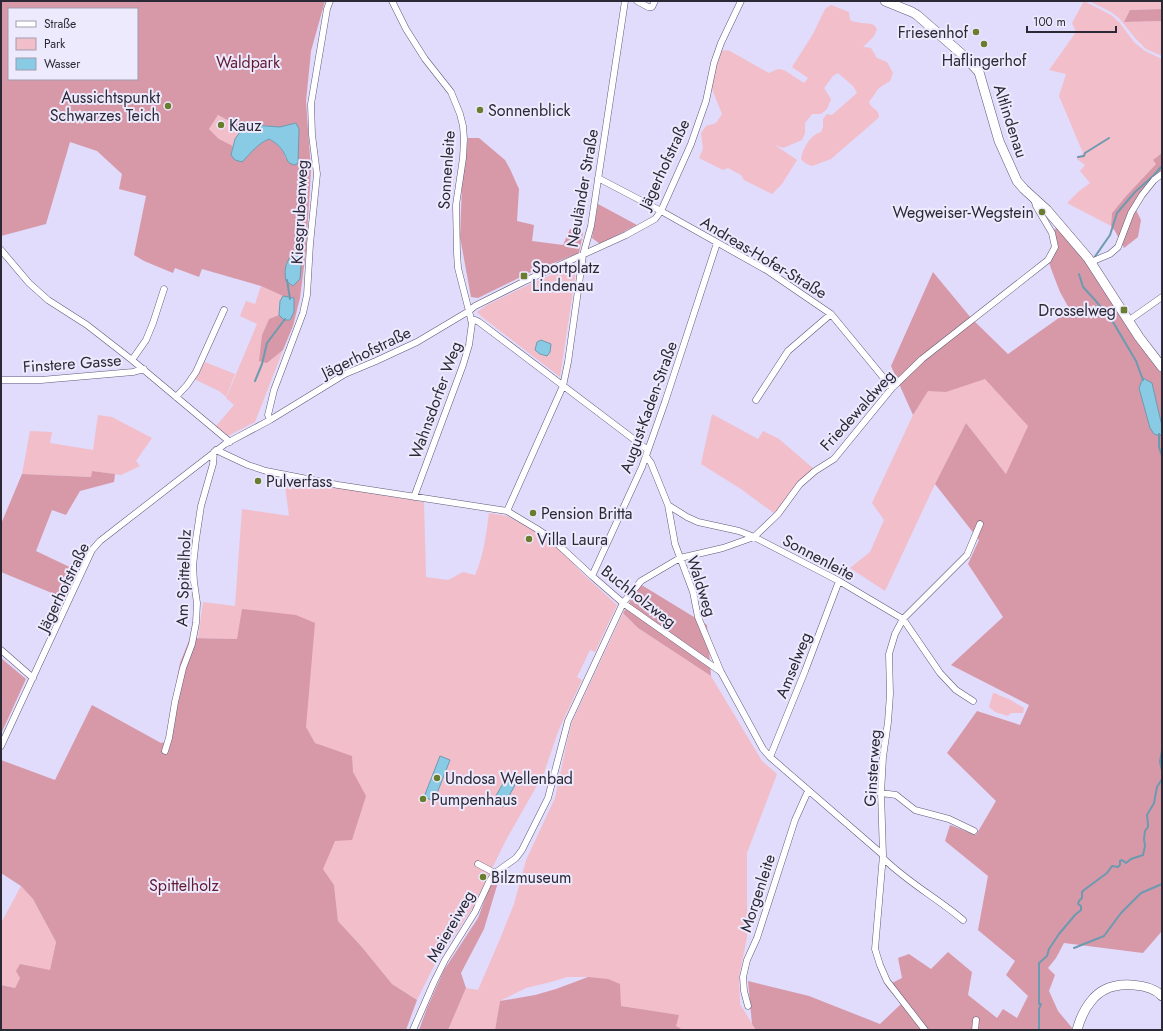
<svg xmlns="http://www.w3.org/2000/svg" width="1163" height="1031" font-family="Jost,sans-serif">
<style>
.green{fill:#f2beca;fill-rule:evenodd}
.forest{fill:#d799a8;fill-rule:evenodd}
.water{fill:#89cae5;stroke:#6d9ab0}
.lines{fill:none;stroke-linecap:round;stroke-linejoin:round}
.stream{stroke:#6d9ab0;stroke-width:2}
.street-casing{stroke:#5f5976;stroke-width:7}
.secondary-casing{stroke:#5f5976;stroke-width:10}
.street{stroke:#fff;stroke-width:6}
.secondary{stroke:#fff;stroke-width:9}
.poi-dot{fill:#687d2d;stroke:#eeeafe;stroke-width:1.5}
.labels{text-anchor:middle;stroke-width:4;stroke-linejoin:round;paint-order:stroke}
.poi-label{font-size:16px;fill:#2c2936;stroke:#eeeafe;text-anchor:start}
.park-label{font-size:16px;fill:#621a33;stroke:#eeeafe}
.street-label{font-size:16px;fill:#2c2936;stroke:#eeeafe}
</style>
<rect width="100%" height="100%" fill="#e1dbfc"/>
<path class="green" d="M1084,1L1111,15L1119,22L1134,42L1145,51L1162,59V153L1154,160L1156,164L1126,196L1112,213L1111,226L1067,203L1078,192L1090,183L1080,171L1085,165L1077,159L1083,153L1059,96L1066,74L1049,70L1076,32L1072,23Z
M1089,1H1162V9L1130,10L1125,22L1162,21V56L1146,49L1135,38L1119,18L1111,12Z
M831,5L849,12L850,20C857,24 867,22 874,25L877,29L874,36L863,47L871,48L877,58L887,62L893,73L890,81L879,88L869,102L871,106L878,112L879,117L876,120L831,159L812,166L805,163L801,159C803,148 810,135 821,132L823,127V119L827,114L832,115L857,93L853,86L838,73L833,76L824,88L831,99L827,109L821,114H812L805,123V133L802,140L783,148L775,145L797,160L782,184L772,194L744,180L741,175L728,168L723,170L699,158L703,149L701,133L706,126L716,123L722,114L712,89L714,73L721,51L728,50L769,73L778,69L784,70L804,83L808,78L792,67L813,34L825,9Z
M218,115L233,123L241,131L235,139L233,146L219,139L209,129Z
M577,264L560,377L482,317L477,312L487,305L532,283Z
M261,286L283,296L280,301L279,315L269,319L262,335L267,363L283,350L255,422L228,436L216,426L234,405L226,398L257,324L240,316L246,301L255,304Z
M205,362L235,374L226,397L219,391L194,379Z
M985,378L1028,426L1007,475L966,423L935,484L885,591L850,568L870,552L884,520L872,503L913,415L928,390L946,392Z
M712,414L758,439L763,431L779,439L814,469L775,514L741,489L701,464Z
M98,415L112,417L152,438L136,461L140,466L121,475L92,471L91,477L22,474L30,431L52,432L50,443L93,450Z
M284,478L322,485L424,502L426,577L448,580L463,572L475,575C484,555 486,534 489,513L507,516L549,539L583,574L617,605L595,652L590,650L577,677L582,680L559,729L544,773L506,840L472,909L435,964L417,1000L392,984L361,946L338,921L334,885L323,869L237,639L198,638L203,602L235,606L242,509L289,516ZM450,760L434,801L425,797Z
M623,613L638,628L711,676L762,761L777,774L747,853V937L739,977L740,1004L756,1030H683L675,1026L678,1015L621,1006L588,977H567L551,982L526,988L500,1001L495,1030H448L466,988L478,990L500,939L514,904L526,860L555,798L567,742L572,722Z
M993,693L998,694V695L1009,699L1024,708L1023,713H1011L1008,716L995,712L989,707Z
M21,886L33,899L56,942L50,970L20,978L15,988L1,985V923Z"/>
<path class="forest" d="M1,1H325L311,51L306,101L311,170L306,251L300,298L293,326L283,350L267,363L259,361L262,335L269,319L279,315L284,320L293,298L283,296L261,286L202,269L199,277L175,268L173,273L144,261L134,255L146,196L119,189L122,174L97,151L70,142L46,224L1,236ZM9,9H137V79H9ZM218,115L233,123L241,131C250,120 269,128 281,127C286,126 291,124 296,123L286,159C284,151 278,143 269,139C260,143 254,148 248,155H231L233,146L219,139L209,129Z
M1162,9V21L1124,22L1130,10Z
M468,138H479L505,160L510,169L519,189L517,221L534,225L532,241L563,245L570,229L583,233L579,253L531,272L478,298L471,297L460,237L462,186Z
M1162,153V172L1134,206L1141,220L1138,237L1124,248L1115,231L1111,226L1112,213L1126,196L1156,164L1153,160Z
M598,204L637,225L600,244L592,238Z
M1059,226L1086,260L1162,370V931L1143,953L1064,943L1056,958L1048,968L1055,975L1049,991L1058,1011L1073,1029L1072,1030H756L752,1024L748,981L809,996L880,1024L901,1004L886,986L902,978L898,958L909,954L931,969L948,952L972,972L968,995L997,1018L1003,1009L1017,1018L1028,996L1006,975L1015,961L978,930L988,876L945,841L950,825L976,835L996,801L947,753L977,711L1020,725L1029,705L951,665L1003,617L968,564L979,540L935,484L966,423L1006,474L1028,426L985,379L946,392L928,391L913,415L891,366L933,272L971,318L1008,354L1070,310L1060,292L1053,274L1048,260L1058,247L1054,230Z
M92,471L115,474L114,482L80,491L66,515L52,510L36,551L78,571L64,598L1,572V524L22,474L91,477Z
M640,584L707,625L711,676L638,628L623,613Z
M242,609L296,615L315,623L306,727L315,743L352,756L353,772L366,796L352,840L335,841L323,869L334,885L338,921L361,946L392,984L417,1000L406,1030H1V985L15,988L20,978L16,971L20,964L50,970L56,942L33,899L21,886L1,873V760L55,780L92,705L161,743L165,742L180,663L190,638L237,639Z
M1,658L26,679L1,734Z
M495,877L499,879L484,929L461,973L466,988L448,1030H419L427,1008L444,970L478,918L492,880Z
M588,977L608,979L620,984L621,1006L679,1015L676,1026L683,1030H495L500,1001L535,995L556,989Z"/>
<path class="water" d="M296,123L299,129L298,163L295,165C286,163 288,160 284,153C281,147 275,142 269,139C257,144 251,153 242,162L235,160L231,155L235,139L243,128L253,125L280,127Z
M299,255L301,265L300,279L293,286L286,281C284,271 285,264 291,256Z
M283,296L294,298V312L290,320H284L279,315L280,301Z
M541,340L551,344L550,352L547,356L540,354L535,350L537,342Z
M1143,378L1152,383L1162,426V433L1160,436L1154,434L1150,428L1139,388Z
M440,756L450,760L434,801L424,797Z
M505,780L515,785L503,807L493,801Z"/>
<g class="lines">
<path class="stream" d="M1078,157L1084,156L1085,153L1109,138
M299,247L296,225L300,200L304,184V172L301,167
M1094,258L1110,235L1117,213L1135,192L1153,176L1162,166
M1079,274L1083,287L1095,300L1113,322L1136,361L1143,380
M287,280L290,299
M255,381L262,364L267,343L285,319
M1159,434V447L1162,456
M1162,741V746
M1162,750L1160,762L1162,770
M1074,948L1104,936L1121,913L1141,893L1162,884
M1039,1030V1009L1041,1004H1039V963L1047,956L1049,949L1059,934L1075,915L1081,910V906L1078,904L1079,901L1082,898V892L1084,890L1107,873L1112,866L1118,867L1120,865V861L1122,860L1126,863L1131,859L1143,855L1145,846L1144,839L1145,831L1148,827V824L1147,815L1154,803L1157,787L1162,779"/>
<g class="street-casing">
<path id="street" d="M392,1L406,29L425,59L451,92L460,114L463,126L464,139L463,158L456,205L457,253L458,268L472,323L469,345L463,365L414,497
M637,1L648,7H652L655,1
M598,178L661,211L768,271L831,314L892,388
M1,250L29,283L48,300L87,325L132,360L230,442
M1091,262L1110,254L1118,247L1131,213L1142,195L1154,180L1162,174
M471,320H475L479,322L648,450
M1128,321L1162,297
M132,360L146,340L153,323L164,289
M1,380H41L133,372L144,369
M176,397L187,385L196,372L224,310
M756,400L788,351L831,314
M270,420L268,415L274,390L303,313L307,295L310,244L317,174L312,135L311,104L327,9L330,1
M216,450L248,465L266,471L338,485L507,511L537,529L552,539L592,576L623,603L721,672L763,749L770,757L883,855
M646,456L651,463L668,505L687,517L698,522L739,531L754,537L839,581L903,619L940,673L956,690L973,701
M668,505L675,544L693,592L698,617L721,672
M507,511L563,386L568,362L583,255L591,226L625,1
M592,576L642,467L665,402L717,243
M1,650L33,678
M1,746L92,550L100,541L225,444L270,420L345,374L376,361L417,342L469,311L475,306L525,281L626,235L655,219L661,211L691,144L706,101L714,63L721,43L741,1
M165,751L169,738L175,702L183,668L192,644L196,623L197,603L194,582L193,566L196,539L201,506L213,464L214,452
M770,757L805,671L839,581
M881,793L896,795L915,810L949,819L974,831
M883,858C907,882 937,898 963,920
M478,864L495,873
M748,1006L744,991L743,977L747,960L757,938L795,820L808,791
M413,1030L434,982L445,960L475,912L489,882L495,873L516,858L522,850L548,798L568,721L623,603L641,581L680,558L723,548L754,537L778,514L800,484L815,471L834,459L892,388L922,359L1048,260L1055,247L1052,233L1036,206L1034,199
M925,1030L887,981L880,965L875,949L883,855L881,793L883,757L888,722L890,694L889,654L895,634L903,619L967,555L980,524
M975,1030L976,1020"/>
</g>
<g class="secondary-casing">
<path id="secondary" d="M885,1L912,12L917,15L964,56L979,72L999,141L1017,181L1024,189L1047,210L1088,258L1139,337L1162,367
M1077,1030C1080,1019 1084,1009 1092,1000C1094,997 1100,992 1104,990C1119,982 1150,983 1162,996"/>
</g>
<use href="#street" class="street"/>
<use href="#secondary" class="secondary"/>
</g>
<g class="poi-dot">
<circle cx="976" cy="32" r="4"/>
<circle cx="984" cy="44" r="4"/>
<circle cx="168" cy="106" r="4"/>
<circle cx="480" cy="110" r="4"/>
<circle cx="221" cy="125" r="4"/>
<circle cx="1042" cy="212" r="4"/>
<rect x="520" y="272" width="8" height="8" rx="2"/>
<rect x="1120" y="306" width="8" height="8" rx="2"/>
<circle cx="258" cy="481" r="4"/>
<circle cx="533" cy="513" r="4"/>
<circle cx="529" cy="539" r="4"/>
<circle cx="437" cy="778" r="4"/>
<circle cx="423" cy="799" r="4"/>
<circle cx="483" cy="877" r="4"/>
</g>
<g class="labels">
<g class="poi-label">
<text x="968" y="38" text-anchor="end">Friesenhof</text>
<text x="984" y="66" text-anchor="middle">Haflingerhof</text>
<text x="160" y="103" text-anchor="end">Aussichtspunkt<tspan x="160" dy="18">Schwarzes Teich</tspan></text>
<text x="488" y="116">Sonnenblick</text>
<text x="229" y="131">Kauz</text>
<text x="1034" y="218" text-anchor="end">Wegweiser-Wegstein</text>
<text x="532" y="273">Sportplatz<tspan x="532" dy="18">Lindenau</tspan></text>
<text x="1116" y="316" text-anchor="end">Drosselweg</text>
<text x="266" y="487">Pulverfass</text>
<text x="541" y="519">Pension Britta</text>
<text x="537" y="545">Villa Laura</text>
<text x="445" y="784">Undosa Wellenbad</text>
<text x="431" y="805">Pumpenhaus</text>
<text x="491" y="883">Bilzmuseum</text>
</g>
<g class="park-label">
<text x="248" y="68">Waldpark</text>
<text x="184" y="891">Spittelholz</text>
</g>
<g class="street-label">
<text transform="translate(1011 121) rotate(72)" y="6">Altlindenau</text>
<text transform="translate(664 164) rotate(-65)" y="6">Jägerhofstraße</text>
<text transform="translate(446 170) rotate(-86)" y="6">Sonnenleite</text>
<text transform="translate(582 188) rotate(-80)" y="6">Neuländer Straße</text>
<text transform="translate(299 212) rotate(-87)" y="6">Kiesgrubenweg</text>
<text transform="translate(764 257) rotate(31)" y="6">Andreas-Hofer-Straße</text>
<text transform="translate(366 352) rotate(-26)" y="6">Jägerhofstraße</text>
<text transform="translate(72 363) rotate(-4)" y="6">Finstere Gasse</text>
<text transform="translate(435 400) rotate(-70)" y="6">Wahnsdorfer Weg</text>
<text transform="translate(648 407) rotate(-70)" y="6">August-Kaden-Straße</text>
<text transform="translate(857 410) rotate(-48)" y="6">Friedewaldweg</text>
<text transform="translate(819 557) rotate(28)" y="6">Sonnenleite</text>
<text transform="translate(183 578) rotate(-88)" y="6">Am Spittelholz</text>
<text transform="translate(702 586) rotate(72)" y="6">Waldweg</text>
<text transform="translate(63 587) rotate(-64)" y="6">Jägerhofstraße</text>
<text transform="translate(639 596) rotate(38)" y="6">Buchholzweg</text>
<text transform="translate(793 665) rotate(-68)" y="6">Amselweg</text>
<text transform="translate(872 768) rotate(-86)" y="6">Ginsterweg</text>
<text transform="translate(757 893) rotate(-72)" y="6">Morgenleite</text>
<text transform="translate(450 926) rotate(-60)" y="6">Meiereiweg</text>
</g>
</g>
<rect width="1163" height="1031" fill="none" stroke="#2c2936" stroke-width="4"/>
<rect x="8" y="8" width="130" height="72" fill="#eeeafe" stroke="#a09dae"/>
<rect x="16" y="21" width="20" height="6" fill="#ffffff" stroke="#a09dae"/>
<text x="44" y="28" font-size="12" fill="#2c2936">Straße</text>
<rect x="16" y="38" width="20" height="12" fill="#f2beca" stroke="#a09dae"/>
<text x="44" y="48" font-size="12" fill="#2c2936">Park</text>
<rect x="16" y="58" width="20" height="12" fill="#89cae5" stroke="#a09dae"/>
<text x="44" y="68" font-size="12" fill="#2c2936">Wasser</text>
<path d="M1027 26v6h89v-6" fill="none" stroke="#2c2936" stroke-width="2"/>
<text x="1033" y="26" font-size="12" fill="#2c2936" stroke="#eeeafe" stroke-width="3" paint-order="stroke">100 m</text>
</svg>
